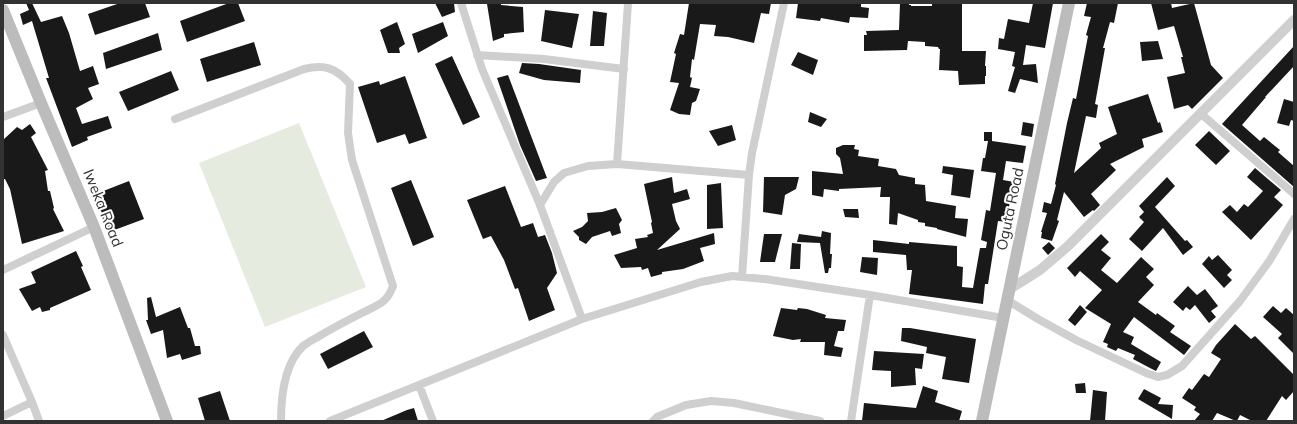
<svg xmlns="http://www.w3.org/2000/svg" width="1297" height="424" font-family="Mulish,sans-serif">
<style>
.pitch{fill:#e5ebde}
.building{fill:#191919}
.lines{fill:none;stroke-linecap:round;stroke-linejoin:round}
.minor{stroke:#cfcfcf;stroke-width:8}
.tertiary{stroke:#cfcfcf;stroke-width:10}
.secondary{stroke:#bcbcbc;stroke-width:12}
.labels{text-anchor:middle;stroke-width:4;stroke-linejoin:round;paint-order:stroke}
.street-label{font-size:15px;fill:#323232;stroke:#fff}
</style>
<rect width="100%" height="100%" fill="#fff"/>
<path class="pitch" d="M299,123L366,287L265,327L199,163Z"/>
<path class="building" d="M26,3H32L41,22L62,16L69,33L80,71L93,66L99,84L88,88L93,99L76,108L82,124L108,116L112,128L87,137L88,140L72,147L46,78H49L32,21L23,25L20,14L29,10Z
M120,3H145L150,17L95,35L88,14Z
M229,3H238L245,21L187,42L180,21Z
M435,3H454L455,12L442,17Z
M689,3H771L769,14L761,13L754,43L728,37L714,36L716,25L700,24L694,60L692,59L690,77L692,78L690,87L700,89L696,101L692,103L690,115L679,114L670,110L679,83L670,82L676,54L674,53L680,34L684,35Z
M798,3H861V7L869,8L868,18L850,17L849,23L821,18L820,21L796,18Z
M900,3H909V5H911V6H932V3H962V51H986L985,66H986V76H985V84L959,85L958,71L939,70L940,49H939L938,47L925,46V42L908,41L907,50L864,51V35H867L866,31L899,30Z
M1033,3H1053L1045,48L1026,45L1023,65L1036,64L1038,83L1020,79L1015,93L1008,91L1015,67L1012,66L1015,52L998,49L999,38L1004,39L1008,19L1029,23Z
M1087,3H1118L1114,23L1110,22L1103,48H1105L1095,104L1098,105L1096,118L1086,116L1074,173L1101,148L1099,143L1117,134L1108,107L1148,94L1158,123L1160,122L1163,132L1142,139L1144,147L1110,164L1116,170L1091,194L1100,205L1094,211L1093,210L1084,217L1064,192L1057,220L1059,221L1052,241L1041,238L1042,232H1041L1047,213L1042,212L1044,202L1051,204L1056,185L1055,184L1067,123L1073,98L1076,99L1088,36L1086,35L1091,17L1084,16Z
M1151,3H1171L1172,8L1194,3L1211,65L1223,78L1192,109L1188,105L1174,109L1167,77L1185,73L1181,57H1183L1174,26L1158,30Z
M487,4H501V5L523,7L524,32L504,34V37L493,41Z
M545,10L579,14L572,48L541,41Z
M593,11L607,13L604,46H590Z
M397,22L405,44L399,48L400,53H388L380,30Z
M443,22L448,36L418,53L412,34Z
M158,33L162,50L106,69L103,53Z
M1158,41L1163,59L1142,61L1140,42Z
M254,42L261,65L207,82L200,59Z
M1294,46V66L1265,97H1266L1242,125L1260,141L1264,137L1280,150L1278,152L1294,166V187L1222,124Z
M798,52L818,60L813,75L791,65Z
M452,56L480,117L463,125L435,64Z
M522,63L539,64L581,70L580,83L544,80L519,73Z
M171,71L179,90L128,111L119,92Z
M508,75L547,178L536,181L520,145L497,78Z
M405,76L427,138L409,144L405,134L377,143L358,87L379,81L380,85Z
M1284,99L1294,102V121L1291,120L1289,126L1277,123Z
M810,112L827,119L821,127L808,122Z
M1023,122L1034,124L1032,137L1021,135Z
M30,124L36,133L31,137L48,170L45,171L48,191H50L54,208L53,209L64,231L22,244L10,189L5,179H3V140L17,127L22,130Z
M732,125L736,140L718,146L709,131Z
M1209,131L1230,151L1216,165L1195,145Z
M984,132H992V141L1026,146L1023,163L1006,161L1003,180L1014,182L1011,200H1010L1007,222L998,221L988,284H985L983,304L909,294L912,270H907L906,255L873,252V240L909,244V242L957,246V266L963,267L962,287L973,288L980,248H986L987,242L981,240L986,210L990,211L996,173L981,171L983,158H985L988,141H984Z
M843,145H855L854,149L859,150L858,156L879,159L878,166L896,169L899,175L915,178V184L925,185L926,201L956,206L955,218L968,219L966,237L937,229V228L925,226V223L918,222V220L898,213L897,225L889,224L890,197H880L881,187L839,189V191L824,189L823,197L812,195V171L843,174L840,158L836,154V148Z
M943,166L974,170L970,198L951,195L953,175L942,173Z
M1255,168L1281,190L1274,197L1283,205L1251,240L1222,212L1230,205L1237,212L1244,204L1248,207L1263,191L1247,177Z
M672,177L674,193L687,189L690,199L672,204L676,221L680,229L657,250L714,233L715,244L700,248L704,261L683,269L662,272V274L651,277L648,268L642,270L641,267L621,268L614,255L637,248L635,239L648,237L647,235L653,233L651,223L652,222L644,184Z
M764,177H799L796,189L785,195L782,215L763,212Z
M1167,177L1175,186L1155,207L1185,241L1187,240L1193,247L1183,255L1163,228L1142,251L1129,239L1144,222L1139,217L1144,212L1139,206Z
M411,180L434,237L413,246L391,188Z
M129,181L144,219L109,232L102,217H104L93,195Z
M721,183L723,228L707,229V185Z
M505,186L521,227L533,223L538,237L545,235L552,253L557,273L547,288L555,310L529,321L518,288L515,289L504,260L491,236L483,239L467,200Z
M616,208L622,220L619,224L621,233L612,236L610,231L592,237L586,244L579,240V237L573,231L582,227L588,221L587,213L602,212Z
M843,209H858L859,218L845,217Z
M822,231L831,233L830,254H832L831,268H829L828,273H825L820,243L797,242L799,234L821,237Z
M764,234H782L775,262H760Z
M1101,234L1109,242L1101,250L1111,258L1101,270L1117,283L1141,257L1154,269L1146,277L1154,285L1138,302L1156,315L1157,313L1175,326L1170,332L1191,346L1184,355L1134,317L1123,332L1134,337L1131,344L1161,362L1156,371L1150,368L1133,359L1135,355L1118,348L1116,351L1107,347L1108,344L1103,342L1111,324L1085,308L1102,290L1080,271L1075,277L1067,268Z
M1049,242L1055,248L1048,255L1042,248Z
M792,243L801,244L800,269H790Z
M76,251L83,266L81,267L91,290L50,308V310L42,312L40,307L32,311L19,289L36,283L31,272Z
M1218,255L1232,270L1227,275L1232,280L1224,288L1202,264L1209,256L1212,260Z
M862,257L878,258L877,275L860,272Z
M1188,286L1197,295L1205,289L1218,306L1211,311L1216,317L1209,323L1195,305L1190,310L1186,307L1183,311L1173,302Z
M151,297L156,317L180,307L188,328H190L195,346H200L201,354L182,360L180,354L167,358L163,330L151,334L146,320H148L147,298Z
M1080,305L1087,312L1075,326L1068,320Z
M1273,306L1281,313L1286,308L1294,315V354L1278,338L1282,334L1263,317Z
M781,308L797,310L798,308L807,309L826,315L825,318L846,320L844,331H838L834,346L843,348L841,357L824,355L825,342H800L801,339L793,340L773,336Z
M1235,324L1251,339L1255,336L1294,375V391L1286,400L1282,396L1266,421H1252L1240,415L1237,421H1236L1217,413L1212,421H1194L1200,414L1194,410L1196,407L1182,398L1189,388L1192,390L1204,374L1209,377L1221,359L1211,353L1216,345Z
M902,328H910L976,339L969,383L942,379L946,357L926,353L927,347L901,341Z
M364,331L373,347L328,369L320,354Z
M874,351L924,354L922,369L915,368L916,385L891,387V371L872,370Z
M1085,383L1086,393H1076L1075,384Z
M923,386L938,391L935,402L962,411L959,421H862L864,403L916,408Z
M1144,389L1161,398L1158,404L1173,405L1172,419L1138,399Z
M1093,390L1107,392L1105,421H1090Z
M220,391L230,421H205L198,398Z
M414,408L418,421H381L407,410Z"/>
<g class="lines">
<path class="minor" d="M461,3L482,69L540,205L582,319
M477,55L544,59L624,69
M1200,113L1294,194
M3,117L41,103
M175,119L304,69C325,64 336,68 350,84L348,133L352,160L393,286C387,303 378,305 362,313C346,321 331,329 316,338C312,340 307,343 303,346C284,364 281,397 281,421
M617,164L628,3
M540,205L554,182L564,173L588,166L617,164L749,175
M3,270L94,227
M742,277L749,175L752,153L784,3
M1007,300L1038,319L1076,340L1146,373L1158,377L1167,375L1182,366L1240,301L1270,260L1294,219
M3,335L32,402L39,421
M419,385L433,421
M3,416L32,402
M330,421L582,319L701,282L732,276L765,279L870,295L1003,318
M653,421L657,417L686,405L711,401L734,403L820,421
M851,421L870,295"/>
<path class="tertiary" d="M1010,289L1040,270L1068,246L1294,20"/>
<path class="secondary" d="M3,10L41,103L94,227L167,421
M982,421L1069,3"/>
</g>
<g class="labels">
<g class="street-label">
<text transform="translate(103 208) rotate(68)" y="5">Iweka Road</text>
<text transform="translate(1010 209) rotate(-78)" y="5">Oguta Road</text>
</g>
</g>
<rect width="1297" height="424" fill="none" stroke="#323232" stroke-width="8"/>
</svg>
